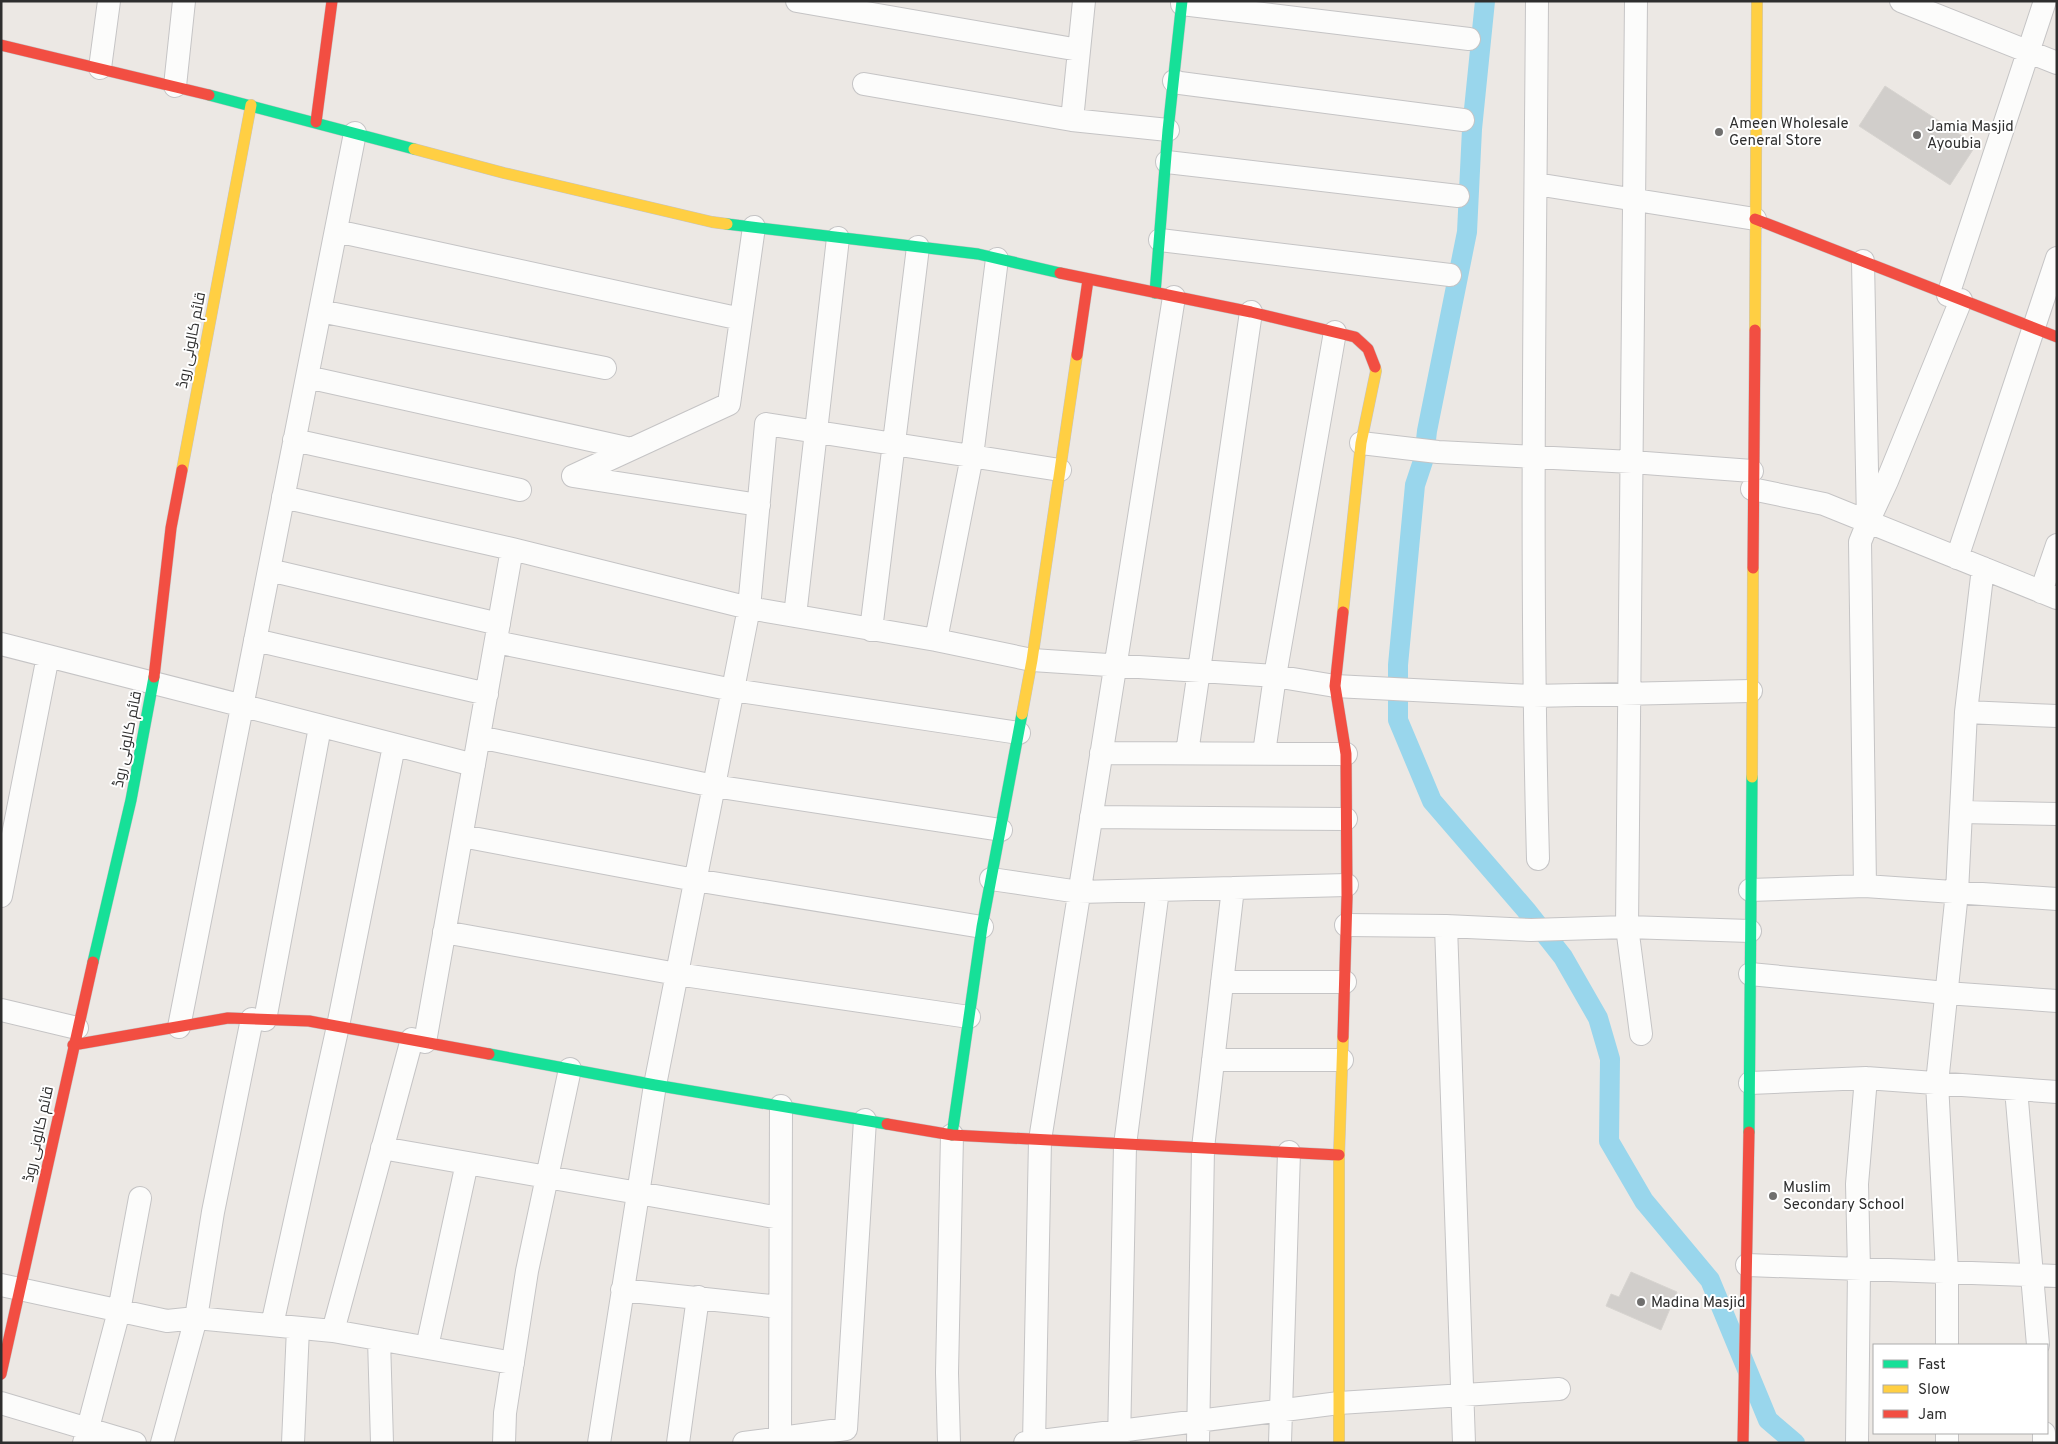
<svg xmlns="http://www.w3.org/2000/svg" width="2058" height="1444" font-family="Overpass,Cairo,sans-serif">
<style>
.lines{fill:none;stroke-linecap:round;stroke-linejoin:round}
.canal{stroke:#99d6ec;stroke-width:20}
.building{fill:#d1cecb;stroke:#d7d4d0}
.street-casing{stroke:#c5c4c5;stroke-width:24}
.fast-casing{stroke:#c5c4c5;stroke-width:12}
.slow-casing{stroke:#c5c4c5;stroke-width:12}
.jam-casing{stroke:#c5c4c5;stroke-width:12}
.street{stroke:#fcfcfb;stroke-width:22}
.fast{stroke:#16e098;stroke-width:11}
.slow{stroke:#ffcf43;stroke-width:11}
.jam{stroke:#f24e42;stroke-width:11}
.poi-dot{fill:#706f6e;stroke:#fff;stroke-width:2}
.labels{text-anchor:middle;stroke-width:4;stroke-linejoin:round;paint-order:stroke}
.poi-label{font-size:15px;fill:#2e2e2e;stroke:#fff;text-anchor:start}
.street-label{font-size:15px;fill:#2e2e2e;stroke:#fff}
</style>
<rect width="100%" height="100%" fill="#ece8e4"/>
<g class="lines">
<path class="canal" d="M1485,1L1472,129L1467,232L1427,431L1424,458L1415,485L1398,665V720L1432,801L1526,910L1563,957L1598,1018L1610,1059L1609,1141L1644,1201L1710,1280L1768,1420L1795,1443"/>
</g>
<path class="building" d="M1885,86L1976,145L1950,185L1859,126Z
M1631,1272L1677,1292L1661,1330L1606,1306L1611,1294L1619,1297Z"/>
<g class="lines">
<g class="street-casing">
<path id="street" d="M797,1L1079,50
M1084,1L1072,120L1168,130
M1537,1C1535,287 1530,573 1538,859
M1636,1L1627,927L1641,1034
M1901,1L2057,63
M1182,4L1469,39
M100,68L109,1
M1174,81L1180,83L1463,120
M864,84L1072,120
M175,86L184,1
M1167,162L1458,196
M1536,184L1755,219
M754,227L729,404L573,476L759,505
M336,231L741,319
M1160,240L1450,275
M1863,261L1868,522L1887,481L1961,300
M1948,295L2045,1
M320,311L605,368
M307,377L631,449
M294,440L520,490
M1361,443L1438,452L1632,462L1752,471
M1752,489L1824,504L2057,598
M283,497L512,549L749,608L936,640L1032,660L1275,676L1335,686L1533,696L1751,691
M1957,558L2057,258
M269,570L499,624
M2041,592L2057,545
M795,616L838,238
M871,630L918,247
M255,640L487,694
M936,640L972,456L997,259
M496,642L733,690L1019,733
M1,644L474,765
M1966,712L1983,568
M479,737L714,786L1001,830
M1101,753L1346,754
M1187,753L1251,312
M1264,753L1275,676L1335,332
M1961,812L2057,814
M1091,817L1346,819
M462,836L695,880L982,927
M991,879L1079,892L1347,885
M1865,886L2057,899
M1750,890L1865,886L1860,542L1868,522
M1,896L48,656
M1346,925L1446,926L1531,930L1627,927L1750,931
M1446,926L1464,1443
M444,932L677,974L969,1017
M1750,974L1946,993L2057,1001
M1222,982H1345
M1,1010L77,1028
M265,1020L320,727
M179,1027L355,133
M412,1039L333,1331L513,1363
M425,1042L512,549
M1213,1060H1342
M1750,1083L1866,1078L2057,1092
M2016,1089L2038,1345
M382,1148L780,1218
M1747,1265L2057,1276
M1,1285L167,1321L196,1318L333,1331
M622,1290L780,1307
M272,1325L338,1026L394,746
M379,1339L382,1443
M1947,1345V1272L1937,1083L1957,892L1966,712L2057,716
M427,1347L467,1163
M1,1403L135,1443
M1947,1433V1443
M2044,1433V1443
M780,1438L781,1106
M84,1443L119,1311L140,1198
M162,1443L196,1318L213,1212L252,1019
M293,1443L298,1328
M504,1443L505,1413L527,1271L570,1069
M599,1443L655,1085L749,608L766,424L1060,470
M678,1443L698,1297
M744,1443L846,1429L865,1120
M949,1443L947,1373L952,1135
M1025,1443L1339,1403L1559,1389
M1034,1443L1040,1140L1174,297
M1119,1443L1125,1145L1158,890
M1198,1443L1203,1148L1233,888
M1280,1443L1289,1152
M1857,1443L1859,1269L1857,1184L1866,1078"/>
</g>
<g class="fast-casing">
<path id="fast" d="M209,95L414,149
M727,224L978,254L1060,273
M1155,293L1168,130L1182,1
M93,962L131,800L154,677
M489,1054L655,1085L887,1124
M1749,1132L1752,777
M952,1135L982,927L1022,714"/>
</g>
<g class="slow-casing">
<path id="slow" d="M414,149L504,173L712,222L727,224
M1755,330L1757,1
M182,470L251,105
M1343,612L1361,443L1376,371L1375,367
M1022,714L1032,660L1077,355
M1752,777L1753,568
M1339,1443V1155L1343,1037"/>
</g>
<g class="jam-casing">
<path id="jam" d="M1,45L209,95
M316,122L332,1
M1755,219L2057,337
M1060,273L1251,312L1355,337L1368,349L1375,367
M1077,355L1088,280
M1753,568L1755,330
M154,677L171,528L182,470
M1343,1037L1347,897L1346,754L1335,686L1343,612
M73,1045L228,1018L309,1021L489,1054
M887,1124L952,1135L1339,1155
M1,1374L93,962
M1743,1443L1749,1132"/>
</g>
<use href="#street" class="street"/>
<use href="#fast" class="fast"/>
<use href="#slow" class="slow"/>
<use href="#jam" class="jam"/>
</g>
<g class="poi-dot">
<circle cx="1719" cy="132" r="5"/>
<circle cx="1917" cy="135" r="5"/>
<circle cx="1773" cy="1196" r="5"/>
<circle cx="1641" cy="1302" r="5"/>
</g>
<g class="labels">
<g class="poi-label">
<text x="1729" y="128">Ameen Wholesale<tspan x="1729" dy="17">General Store</tspan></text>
<text x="1927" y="131">Jamia Masjid<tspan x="1927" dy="17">Ayoubia</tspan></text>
<text x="1783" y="1192">Muslim<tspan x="1783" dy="17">Secondary School</tspan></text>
<text x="1651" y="1307">Madina Masjid</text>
</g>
<g class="street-label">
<text transform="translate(191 340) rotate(-79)" y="5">قائم کالونی روڈ</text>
<text transform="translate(127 739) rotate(-79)" y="5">قائم کالونی روڈ</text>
<text transform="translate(38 1134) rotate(-78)" y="5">قائم کالونی روڈ</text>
</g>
</g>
<rect width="2058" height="1444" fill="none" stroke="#2e2e2e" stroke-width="5"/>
<rect x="1873" y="1344" width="175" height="90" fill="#ffffff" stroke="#ababab"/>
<rect x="1883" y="1360" width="25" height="8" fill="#16e098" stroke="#ababab"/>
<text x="1918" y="1369" font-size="15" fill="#2e2e2e">Fast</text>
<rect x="1883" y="1385" width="25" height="8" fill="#ffcf43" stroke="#ababab"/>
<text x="1918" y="1394" font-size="15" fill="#2e2e2e">Slow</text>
<rect x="1883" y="1410" width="25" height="8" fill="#f24e42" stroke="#ababab"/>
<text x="1918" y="1419" font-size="15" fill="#2e2e2e">Jam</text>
</svg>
